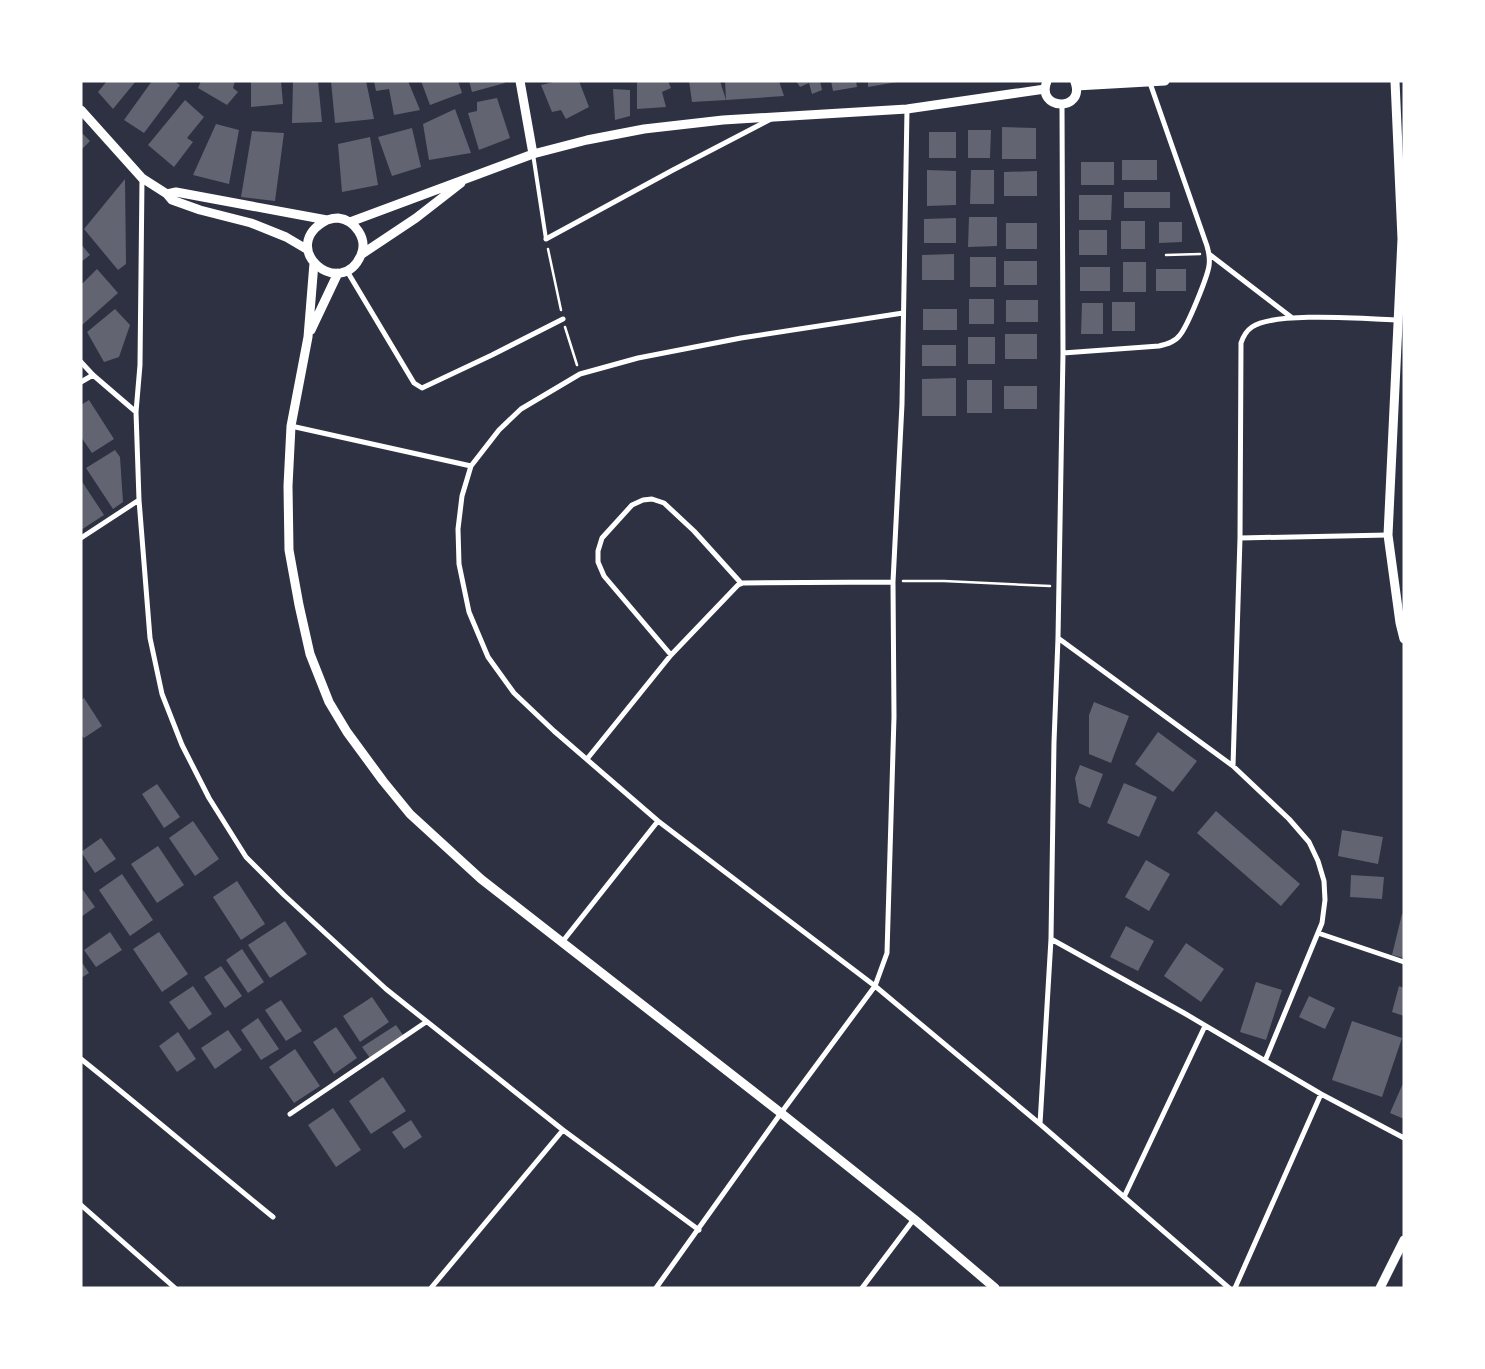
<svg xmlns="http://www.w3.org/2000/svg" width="1485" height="1369" font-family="'Asap Condensed',sans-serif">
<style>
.building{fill:#626471}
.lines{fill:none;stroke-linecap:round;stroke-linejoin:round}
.path{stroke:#fff;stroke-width:2.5}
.service{stroke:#fff;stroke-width:4}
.minor{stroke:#fff;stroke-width:5}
.tertiary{stroke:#fff;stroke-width:9}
</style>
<rect width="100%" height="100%" fill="#2d3142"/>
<path class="building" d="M107,81H136L113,109L98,92Z
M152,81H174L180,85L144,133L124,120Z
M201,81H235L233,88L238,92L227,105L198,88Z
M253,81H281L283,104L251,107V82Z
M293,81H318L322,122L292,123Z
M331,81H366L374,119L335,123Z
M374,81H408L420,110L394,115L389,89L376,91Z
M421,81H458L462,93L430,105Z
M469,81H504L505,83L472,92Z
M558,81H579L589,107L566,119L561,110L552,112L541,85Z
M637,81H668L671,88L662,92L666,107L637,109Z
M689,81H720L726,100L692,102Z
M725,81H779L784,96L726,100Z
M796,81H820L822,90L812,94L809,83L800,87Z
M831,81H856L857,87L833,91Z
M868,81H897V82L868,87Z
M613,89L630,90V116L615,120Z
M497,98L510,138L479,150L468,113L477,111V102Z
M185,100L204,117L187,138L193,142L174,167L148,145Z
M455,109L471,153L429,160L423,124Z
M216,124L239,130L229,184L193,175Z
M1002,127L1036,128V159H1002Z
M412,128L421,167L392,176L378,137Z
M968,130H991L990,158H968Z
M252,131L284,133L275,201L241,197Z
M81,132L90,141L81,150Z
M929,132H956V158H929Z
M370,137L378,185L342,192L338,144Z
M1122,160H1157V180H1122Z
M1081,162H1114V185H1081Z
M927,170L956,171V205L927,206Z
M971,170H994V204H970Z
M1037,171V196H1004V172Z
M125,179L126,264L118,270L84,229Z
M1124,192H1170V208H1124Z
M1079,195H1112L1111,220H1079Z
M969,217H997V246L968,247Z
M956,218V243H924V219Z
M1121,221H1145V249H1121Z
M1159,222H1182V242L1159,243Z
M1006,223H1037V249H1006Z
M1079,230H1107V255H1079Z
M81,244L90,255L81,262Z
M954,254V280H922V255Z
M970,257H996V287H970Z
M1004,261H1037V285H1004Z
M1123,262H1146V292H1123Z
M1080,267H1110V291H1080Z
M97,269L118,293L81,326V285Z
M1156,269H1186V291H1156Z
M969,299H994V324H969Z
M1006,300H1038V322H1006Z
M1112,302H1135V331H1112Z
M1082,303H1103V334H1081Z
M115,309L130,325L119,357L104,362L87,332Z
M923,309H957V330H923Z
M1005,334H1037V359H1005Z
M968,337H995V364H968Z
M922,345H956V366H922Z
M956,378V416H922V379Z
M967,380H992V413H967Z
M1004,386H1037V409H1004Z
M89,400L114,439L92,453L81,437V405Z
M115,450L120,457L123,502L113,509L86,468Z
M81,480L104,515L81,530Z
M84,698L102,726L84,738L81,735V700Z
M1094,702L1129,716L1111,763L1089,754V715Z
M1158,732L1197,761L1173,792L1135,764Z
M1080,765L1103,774L1090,808L1079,803L1075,778Z
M1124,783L1157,797L1139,837L1107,823Z
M157,784L180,817L164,828L142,794Z
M1216,811L1300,884L1281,906L1197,833Z
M193,821L219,859L195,876L169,838Z
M1342,830L1383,837L1378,864L1338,856Z
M101,838L116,859L95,873L81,852Z
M158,846L184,885L157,903L131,864Z
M1146,860L1170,874L1149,911L1125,897Z
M122,874L153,920L130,936L99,890Z
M1351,875L1384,877L1382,899L1350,897Z
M237,881L265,924L241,940L213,897Z
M83,890L95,907L81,917V891Z
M1402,914L1404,915V958L1392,955Z
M285,921L307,954L270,978L248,945Z
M1126,926L1154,941L1138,971L1110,957Z
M110,932L122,950L96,967L84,950Z
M159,932L188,974L162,992L133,949Z
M1186,943L1224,969L1201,1002L1164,976Z
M242,949L264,982L248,993L226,960Z
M81,961L89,973L81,978Z
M221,966L242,996L225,1008L204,977Z
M1256,982L1282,990L1266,1040L1240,1032Z
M193,986L212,1014L189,1030L169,1002Z
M1399,986L1404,988V1016L1392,1012Z
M1309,996L1335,1008L1325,1029L1299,1017Z
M372,997L389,1022L360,1042L343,1016Z
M281,1000L302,1031L286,1041L265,1010Z
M258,1018L279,1049L261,1060L241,1030Z
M1352,1021L1402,1038L1382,1097L1332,1080Z
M396,1025L403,1035L370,1058L362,1047Z
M336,1027L357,1058L334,1074L313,1042Z
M228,1030L242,1050L215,1069L201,1048Z
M178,1032L196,1059L177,1072L159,1046Z
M295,1049L320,1086L294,1103L269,1067Z
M383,1077L406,1111L371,1134L349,1101Z
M1404,1081V1119L1390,1113Z
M333,1108L361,1150L336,1167L308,1125Z
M411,1120L422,1137L404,1149L392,1132Z"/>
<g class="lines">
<path class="path" d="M548,249L561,310
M1166,255L1200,254
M565,327L577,365
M903,581H944L1050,586"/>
<path class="service" d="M533,154L546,239"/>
<path class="minor" d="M142,179L140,365L136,412L139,500L150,638L162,694L182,745L209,798L246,857L284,895L386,989L563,1130L699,1230
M546,239L673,170L771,119
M1209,254L1291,317
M347,271L414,383L422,388L492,355L563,319
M903,313L741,338L638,358L580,374L521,409L499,430L471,466L462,496L458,529L459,564L469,612L488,657L514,693L554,731L658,821L875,986L1040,1124L1229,1288
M1063,353L1159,346C1167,344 1175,342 1180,335C1188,325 1207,278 1209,266C1210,259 1209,253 1207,246L1150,83
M81,362L93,375L136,412
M81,382L93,375
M291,426L471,466
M81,538L139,500
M1240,538L1388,535
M1058,638L1233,766L1289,819L1309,842L1318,861L1324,881L1325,900L1322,923L1265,1061
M671,655L604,576L598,562V551L602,538L632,505L643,500L652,499L664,503L694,531L741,583
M587,759L671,655L738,585L743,583L893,582
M1233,766L1240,538L1241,343C1243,337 1246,331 1252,327C1275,311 1368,319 1399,320
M1318,933L1404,962
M1051,939L1184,1013L1321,1094L1404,1138
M563,941L658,821
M81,1059C146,1111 209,1165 273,1217
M290,1114L426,1022
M1040,1124L1051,939L1054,742L1058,638L1063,353L1062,105
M1124,1197L1205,1026
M81,1205L175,1288
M431,1288L563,1130
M656,1288L781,1113L875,986L887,953L894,717L893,582L902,404L907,109
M862,1288L914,1219
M1235,1288L1321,1094"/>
<path class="tertiary" d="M520,81L533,154
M1047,81C1035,111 1086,112 1075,82
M1395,81L1402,239L1388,535L1400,623L1404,639
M1076,86L1165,81
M81,110L142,178L167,194L172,200L200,210L251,223L286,237L308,250
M167,194L176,192L327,220C330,219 335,218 338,218C355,220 368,239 361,255C341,302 275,247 327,220
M350,222L533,154L587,140L644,129L723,120L907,109L1045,89
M362,254L416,218L461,183
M314,263L308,337L291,426L288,486L289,550L299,605L310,654L329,702L347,732L383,781L410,814L481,879L781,1113L914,1219L995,1288
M311,330L338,273
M1380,1288L1404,1240"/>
</g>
<rect width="1485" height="1369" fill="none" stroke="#ffffff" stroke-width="165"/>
</svg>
